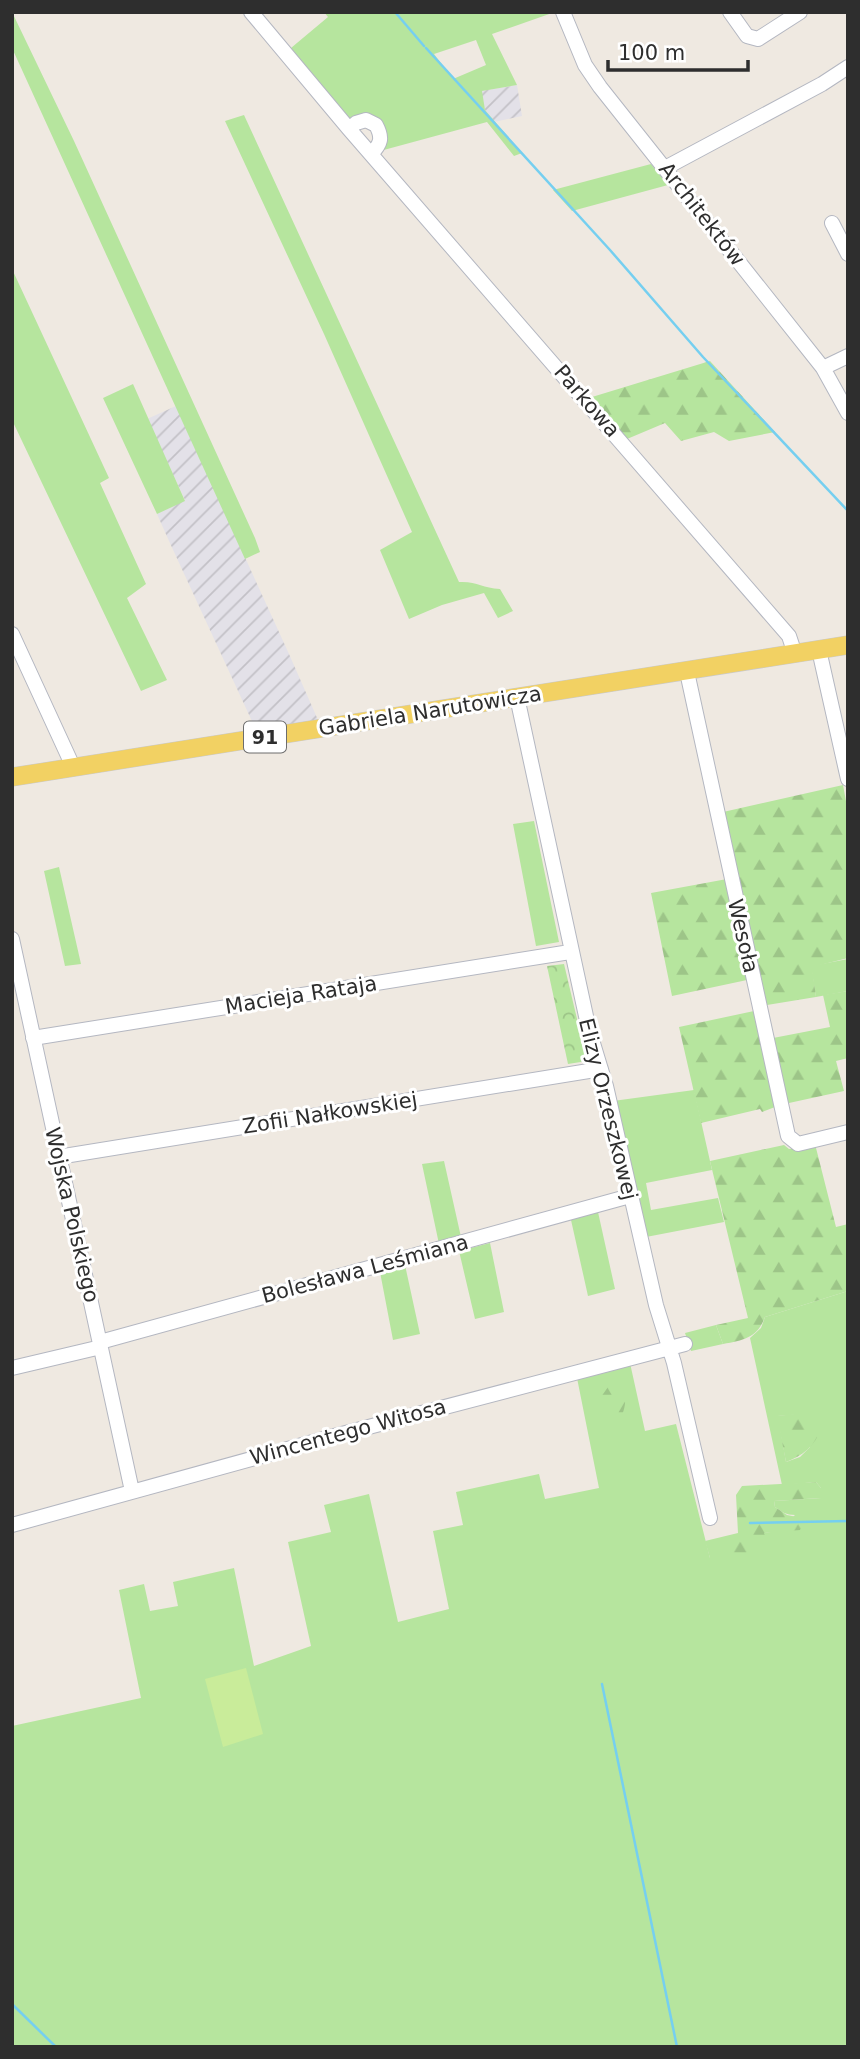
<svg xmlns="http://www.w3.org/2000/svg" width="860" height="2059" font-family="'DejaVu Sans',sans-serif">
<style>
.industrial{fill:url(#industrial-furrows)}
.grass{fill:#b6e59e;fill-rule:evenodd}
.forest{fill:url(#forest-firs)}
.park{fill:url(#park-crowns)}
.pitch{fill:#c9ec9a}
.lines{fill:none;stroke-linecap:round;stroke-linejoin:round}
.stream{stroke:#75cff0;stroke-width:2.5}
.minor-casing{stroke:#b4b7c1;stroke-width:16}
.major-casing{stroke:#c9c9c9;stroke-width:19}
.minor{stroke:#fff;stroke-width:14}
.major{stroke:#f2d163;stroke-width:18}
.labels{text-anchor:middle;stroke-width:6;stroke-linejoin:round;paint-order:stroke}
.shield{fill:#fff;stroke:#6d6d6d;stroke-width:2}
.shield-label{font-size:19px;font-weight:bold;fill:#2e2e2e}
.street-label{font-size:21px;fill:#2e2e2e;stroke:#fff}
</style>
<defs>
<pattern id="industrial-furrows" width="10" height="10" patternUnits="userSpaceOnUse" patternTransform="scale(1.75)"><rect width="10" height="10" fill="#e3e1e8"/><path d="M-1 1l2-2M0 10L10 0M9 11l2-2" fill="none" stroke="#c3c1c7"/></pattern>
<pattern id="forest-firs" width="22" height="20" patternUnits="userSpaceOnUse" patternTransform="scale(1.75)"><rect width="22" height="20" fill="#b6e59e"/><path d="M5 1l3.5 6h-7zM16 11l3.5 6h-7z" fill="#9dc588"/></pattern>
<pattern id="park-crowns" width="20" height="18" patternUnits="userSpaceOnUse" patternTransform="scale(1.75)"><rect width="20" height="18" fill="#b6e59e"/><path d="M2 6a3 3 0 1 1 6 0M12 15a3 3 0 1 1 6 0" fill="none" stroke="#9dc588"/></pattern>
</defs>
<rect width="100%" height="100%" fill="#efe9e1"/>
<path class="industrial" d="M517,85L522,116L494,122L485,110L481,91Z
M176,406L289,654L318,720L256,730L169,541L157,514L185,500L147,419Z"/>
<path class="grass" d="M12,12L74,141L255,538L260,552L245,559L12,48Z
M324,12H555L492,34L517,85L482,91L485,110L522,153L514,156L487,122L380,151L377,121L349,122L291,48L328,17ZM476,40L486,65L453,79L434,54Z
M244,115L459,582C477,581 482,588 500,589L513,611L498,618L484,593L442,605L409,619L380,550L412,532L324,334L225,121Z
M651,164L668,185L572,211L553,190Z
M12,269L109,478L100,483L146,584L127,598L167,680L141,691L12,420Z
M133,384L185,501L157,514L103,398Z
M534,821L559,942L536,946L513,824Z
M59,867L81,964L65,966L44,871Z
M848,959V991L816,997L811,966Z
M694,1090L712,1170L646,1183L651,1210L718,1198L724,1222L646,1237L613,1101Z
M444,1161L461,1237L439,1244L422,1164Z
M598,1212L615,1289L588,1296L571,1220Z
M490,1243L504,1312L475,1319L459,1251Z
M405,1265L420,1334L393,1340L380,1272Z
M848,1291V2047H12V1726L141,1698L119,1590L144,1584L150,1611L178,1606L173,1582L234,1568L254,1666L311,1646L288,1542L331,1532L324,1505L369,1494L398,1622L449,1609L433,1531L463,1525L456,1492L539,1474L545,1499L599,1488L577,1378L630,1363L645,1431L676,1424L710,1558L764,1533L777,1531L795,1515C786,1515 782,1512 775,1507L774,1501L821,1498V1488L816,1482L782,1485L750,1338L761,1328L765,1317ZM803,1414L810,1447L800,1457L786,1462L778,1416Z
M716,1325L723,1344L691,1351L685,1333Z"/>
<path class="forest" d="M710,361L775,432L729,441L714,432L681,441L665,423L627,439L592,397Z
M843,785L848,812V958L812,967L816,997L767,1005L760,992L723,812Z
M727,879L747,980L672,996L651,893Z
M848,991V1058L836,1061L844,1091L789,1103L783,1098L773,1038L830,1027L823,995Z
M754,1011L775,1107L762,1112L760,1109L701,1123L679,1027Z
M815,1144L836,1227L848,1224V1291L765,1317C757,1338 744,1340 723,1344L716,1325L748,1318L710,1161L784,1145L789,1149Z
M615,1377L624,1380C626,1393 627,1407 620,1419L612,1420L604,1409L601,1397Z
M803,1413L815,1419L821,1429C815,1446 802,1456 786,1462L777,1416Z
M816,1482L821,1488V1498L774,1501L775,1507L787,1515L802,1518L804,1523L800,1530L764,1533L768,1544C754,1561 731,1559 710,1558L705,1541L738,1533L736,1495L742,1486Z"/>
<path class="park" d="M564,964L587,1061L568,1064L547,966Z"/>
<path class="pitch" d="M246,1668L263,1734L223,1747L205,1679Z"/>
<g class="lines">
<path class="stream" d="M395,12L424,46
M426,48L610,250L703,357L848,511
M750,1523L848,1521
M602,1684L677,2047
M12,2004L56,2047"/>
<g class="minor-casing">
<path id="minor" d="M251,12L349,129L789,636L795,654
M563,12L585,65L600,87L823,368L848,413
M730,12L747,36L758,39L800,12
M349,129L356,123L366,120L376,125C383,138 381,144 371,154
M665,168L822,84L848,67
M832,223L848,254
M823,368L848,356
M12,634L70,760L71,767
M819,650L848,779
M687,672L788,1136L798,1144L848,1132
M517,697L589,1030L606,1086L656,1305L674,1363L710,1518
M12,939L132,1491
M33,1038L570,952
M58,1157L601,1069
M100,1342L630,1196
M12,1368L101,1347
M12,1525L338,1435L685,1344"/>
</g>
<g class="major-casing">
<path id="major" d="M12,777L848,645"/>
</g>
<use href="#minor" class="minor"/>
<use href="#major" class="major"/>
</g>
<g class="labels">
<rect class="shield" x="244" y="721.5" width="42" height="31" rx="5"/>
<g class="shield-label">
<text x="265" y="744">91</text>
</g>
<g class="street-label">
<text transform="translate(702 214) rotate(52)" y="7">Architektów</text>
<text transform="translate(587 401) rotate(49)" y="7">Parkowa</text>
<text transform="translate(430 711) rotate(-9)" y="7">Gabriela Narutowicza</text>
<text transform="translate(743 936) rotate(77)" y="7">Wesoła</text>
<text transform="translate(301 995) rotate(-9)" y="7">Macieja Rataja</text>
<text transform="translate(608 1109) rotate(76)" y="7">Elizy Orzeszkowej</text>
<text transform="translate(330 1113) rotate(-9)" y="7">Zofii Nałkowskiej</text>
<text transform="translate(72 1215) rotate(77)" y="7">Wojska Polskiego</text>
<text transform="translate(365 1269) rotate(-15)" y="7">Bolesława Leśmiana</text>
<text transform="translate(348 1432) rotate(-15)" y="7">Wincentego Witosa</text>
</g>
</g>
<rect width="860" height="2059" fill="none" stroke="#2e2e2e" stroke-width="28"/>
<path d="M608 60v10h140v-10" fill="none" stroke="#2e2e2e" stroke-width="3.5"/>
<text x="618" y="60" font-size="21" fill="#2e2e2e" stroke="#ffffff" stroke-width="5" paint-order="stroke">100 m</text>
</svg>
